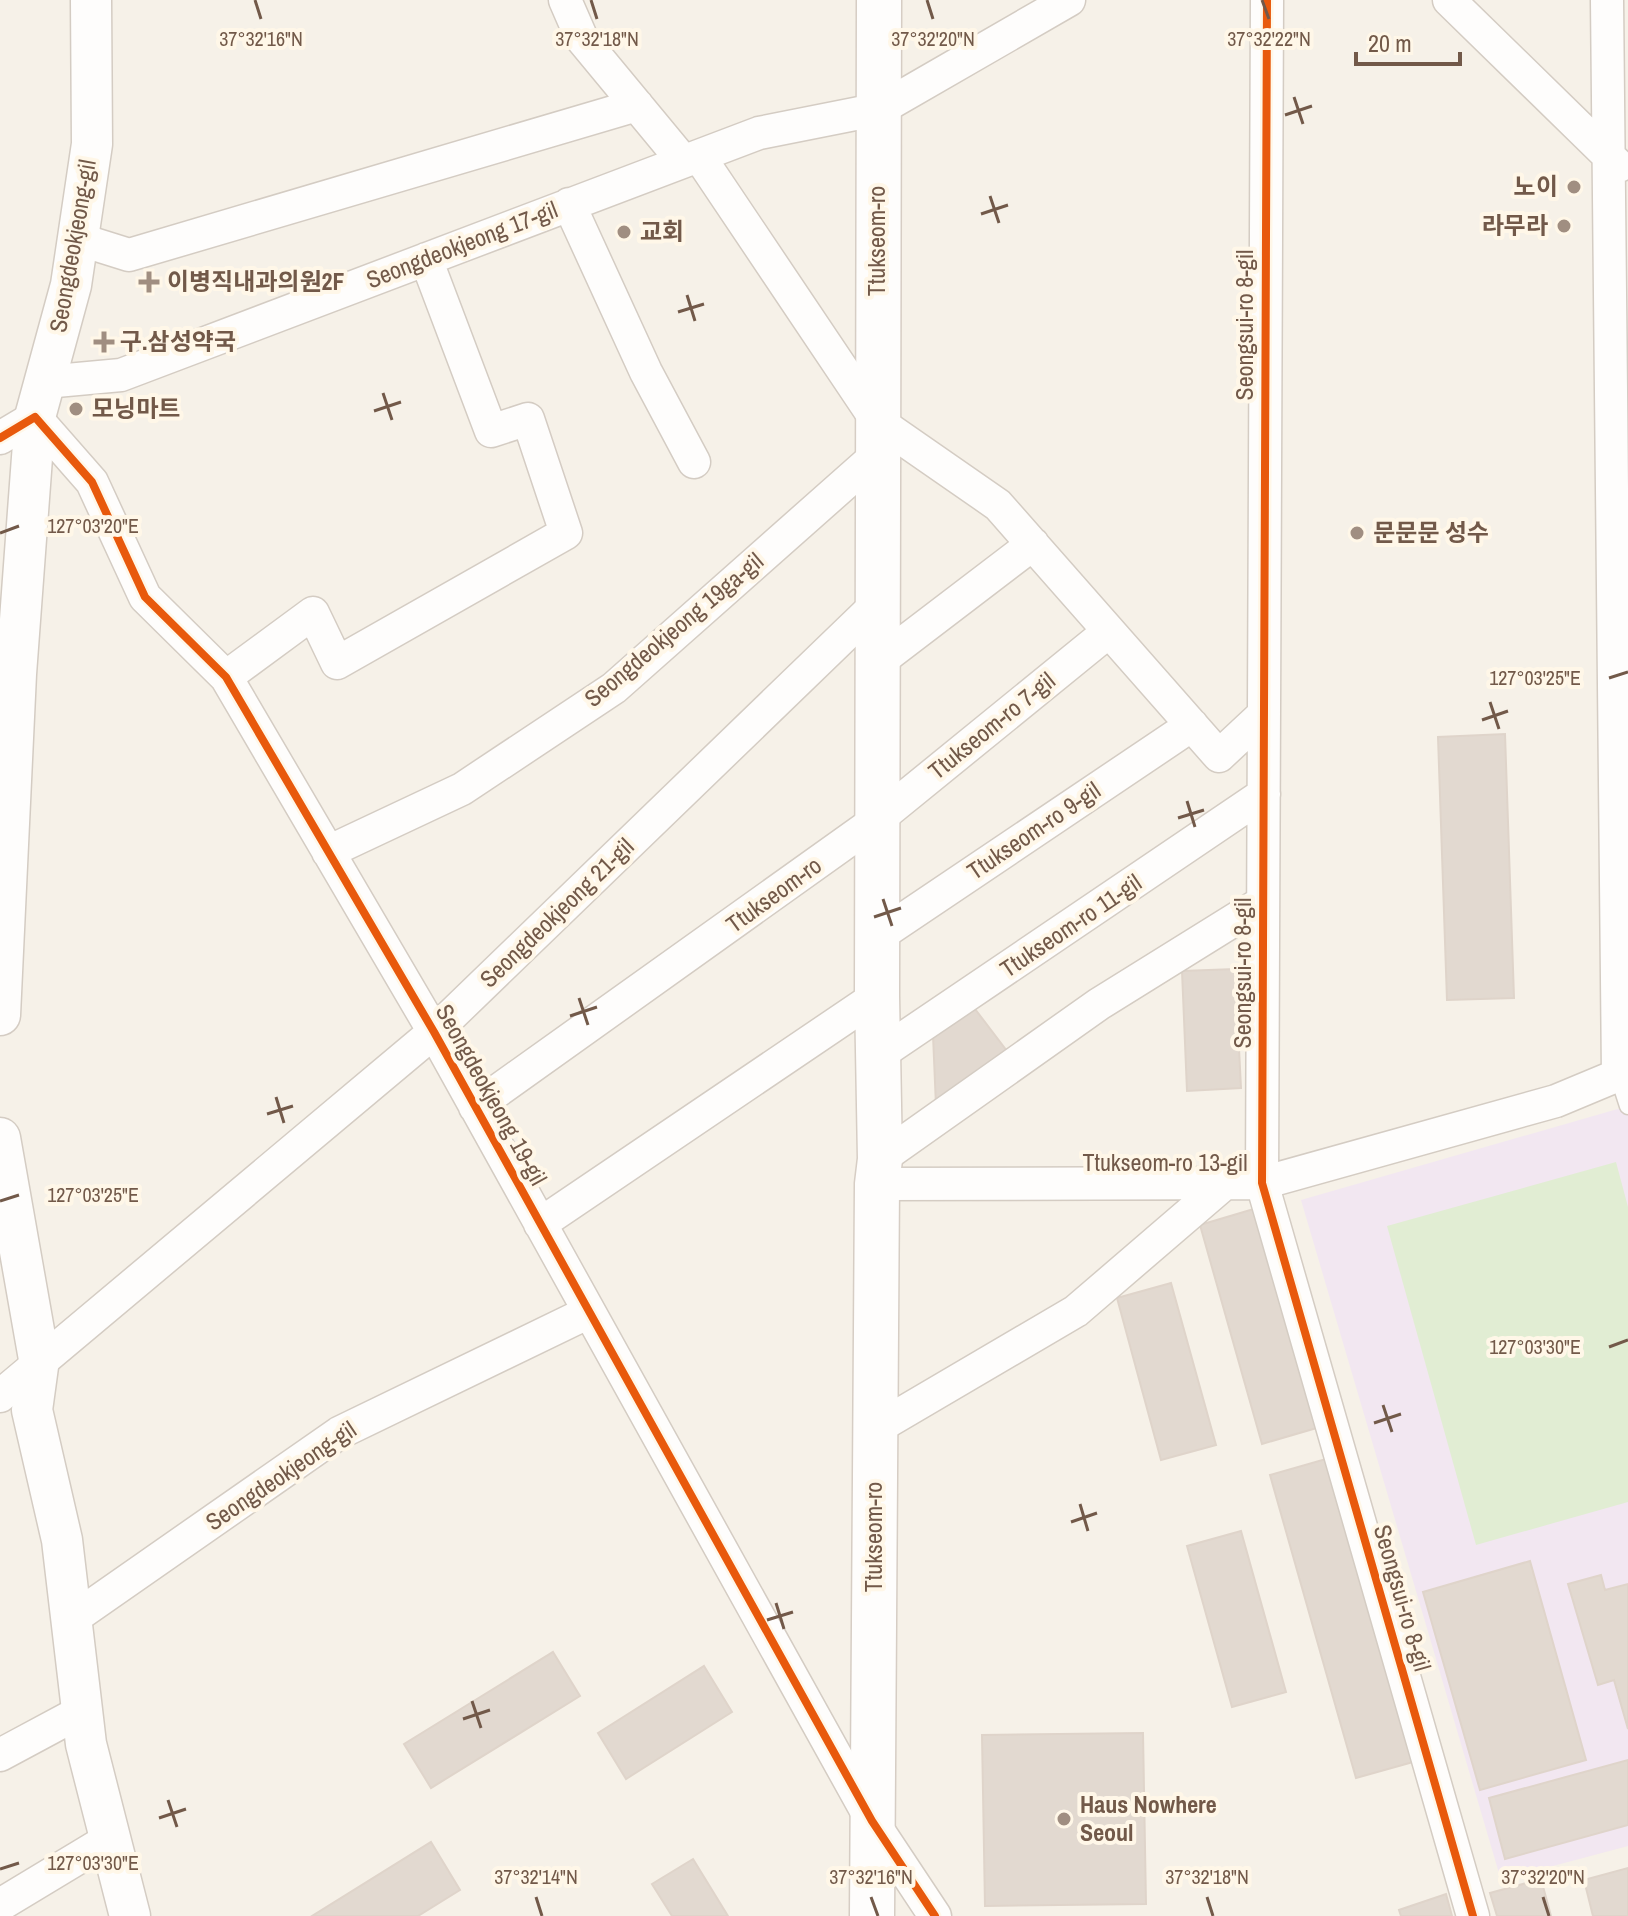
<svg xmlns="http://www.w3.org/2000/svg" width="1628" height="1916" font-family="'Archivo Narrow','Noto Sans KR',sans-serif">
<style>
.education{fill:#f2e7f1}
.green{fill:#e1edd3}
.building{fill:#e2d9d0;stroke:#dfd4ca;stroke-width:2}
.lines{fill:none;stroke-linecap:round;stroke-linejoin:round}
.service-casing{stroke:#d4ccc3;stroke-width:19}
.minor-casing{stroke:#d4ccc3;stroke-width:35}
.tertiary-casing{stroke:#d4ccc3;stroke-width:43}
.secondary-casing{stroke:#d6cdc4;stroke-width:47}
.service{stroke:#fefdfc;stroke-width:16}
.minor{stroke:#fefdfc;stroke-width:32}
.tertiary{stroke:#fefdfc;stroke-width:40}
.secondary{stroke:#fefdfc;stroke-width:44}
.cycleway-casing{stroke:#fff7e8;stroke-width:13}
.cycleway{stroke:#e8590c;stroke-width:8}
.ticks{fill:none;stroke:#725949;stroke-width:3}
.poi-dot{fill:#a08e81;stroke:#fff7e8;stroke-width:3}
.labels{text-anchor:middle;stroke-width:8;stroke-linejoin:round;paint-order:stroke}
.poi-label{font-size:24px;font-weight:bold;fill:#725949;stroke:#fff7e8;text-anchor:start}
.street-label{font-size:24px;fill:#725949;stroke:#fff7e8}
.ticks-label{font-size:20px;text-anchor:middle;fill:#725949;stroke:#fff7e8;stroke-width:8;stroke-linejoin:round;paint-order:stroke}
</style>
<rect width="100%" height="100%" fill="#f6f1e8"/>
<path class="education" d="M1628,1106V1846L1501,1880L1301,1200Z"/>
<path class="green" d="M1616,1162L1628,1207V1502L1476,1545L1387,1226Z"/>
<path class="building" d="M1505,734L1514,998L1447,1000L1438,737Z
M1235,969L1241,1088L1187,1091L1182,971Z
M972,1005L1010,1055L936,1106L933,1035Z
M1257,1208L1320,1427L1262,1444L1200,1225Z
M1171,1283L1216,1445L1161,1460L1117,1298Z
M1326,1459L1413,1762L1356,1778L1270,1475Z
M1241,1531L1286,1692L1232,1707L1187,1546Z
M1530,1561L1586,1760L1480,1790L1423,1592Z
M1601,1575L1605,1590L1628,1584V1729L1614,1680L1598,1685L1568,1584Z
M553,1652L580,1696L431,1788L404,1744Z
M704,1666L732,1712L626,1779L598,1733Z
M1143,1733L1146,1904L985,1906L982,1735Z
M1628,1760V1825L1505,1859L1489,1798Z
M431,1842L460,1890L418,1916H312Z
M693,1859L728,1916H672L652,1884Z
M1628,1868V1916H1593L1584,1880Z
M1541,1879L1551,1916H1497L1490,1893Z
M1446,1894L1452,1916H1401L1399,1910Z"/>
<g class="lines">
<g class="service-casing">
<path id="service" d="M1618,1075L1628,1106"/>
</g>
<g class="minor-casing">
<path id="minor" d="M565,0L582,39L683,161
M1267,0L1262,1183L1473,1916
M1449,0L1619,166
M1607,0L1618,1075
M699,156L877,421L998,505L1219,756L1264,714
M569,204L646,372L694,462
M78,239L129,255L637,105
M45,382L121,375L759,133L880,109L1069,0
M0,438L35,417L92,482L145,597L226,677L434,1032L872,1821L935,1916
M877,663L1033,544
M226,677L313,613L337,663L566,533L528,419L491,431L426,259
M328,852L462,789L614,688L877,455
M877,937L1192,725
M877,1056L1264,794
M475,1107L877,820L1108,632
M880,1159L1099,1004L1263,902
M877,1184L1262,1183L1556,1101L1628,1071
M540,1224L877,996
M0,1396L434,1032L877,604
M875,1429L1076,1311L1225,1183
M71,1620L339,1433L589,1312
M0,1755L82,1711
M0,1905L111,1838"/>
</g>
<g class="tertiary-casing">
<path id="tertiary" d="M0,1015L16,674L35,417L71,285L92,144L91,0
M0,1138L39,1359L32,1410L62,1540L86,1744L130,1916"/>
</g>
<g class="secondary-casing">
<path id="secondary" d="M872,1916L877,1184L880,1159L877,996L879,0"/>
</g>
<use href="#service" class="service"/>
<use href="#minor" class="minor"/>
<use href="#tertiary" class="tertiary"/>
<use href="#secondary" class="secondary"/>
<g class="cycleway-casing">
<path id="cycleway" d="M1267,0L1262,1183L1473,1916
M0,438L35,417L92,482L145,597L226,677L434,1032L872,1821L935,1916"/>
</g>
<use href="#cycleway" class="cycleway"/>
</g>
<path class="ticks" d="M255,0L261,19M591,0L597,19M927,0L933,19M1262,0L1269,19M1294,97L1303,124M1285,115L1312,106M990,196L999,223M981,214L1008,205M687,295L695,321M678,312L704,304M383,393L392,420M374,411L401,402M0,533L19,526M1609,678L1628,672M1490,702L1499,729M1482,720L1508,711M1187,801L1195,827M1178,818L1204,810M883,899L892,926M874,917L901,908M579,998L588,1025M570,1016L597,1007M276,1097L284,1123M267,1114L293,1106M0,1201L19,1195M1609,1347L1628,1340M1383,1405L1392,1432M1374,1423L1401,1414M1080,1504L1088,1531M1071,1522L1097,1513M776,1603L784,1629M767,1620L793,1612M472,1701L481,1728M463,1719L490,1710M168,1800L177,1827M159,1818L186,1809M0,1869L19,1863M536,1897L542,1916M871,1897L878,1916M1207,1897L1213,1916M1543,1897L1549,1916"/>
<g class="poi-dot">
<circle cx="1574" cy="187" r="8"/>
<circle cx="1564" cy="226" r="8"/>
<circle cx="624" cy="232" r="8"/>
<path d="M145 270h8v8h8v8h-8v8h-8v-8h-8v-8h8z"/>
<path d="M100 330h8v8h8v8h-8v8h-8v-8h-8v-8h8z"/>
<circle cx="76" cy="409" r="8"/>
<circle cx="1357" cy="533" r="8"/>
<circle cx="1064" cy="1819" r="8"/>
</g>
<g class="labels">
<g class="poi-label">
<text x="1558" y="195" text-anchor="end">노이</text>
<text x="1548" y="234" text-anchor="end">라무라</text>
<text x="640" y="240">교회</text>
<text x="167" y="290">이병직내과의원2F</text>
<text x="120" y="350">구.삼성약국</text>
<text x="92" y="417">모닝마트</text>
<text x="1373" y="541">문문문 성수</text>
<text x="1080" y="1813">Haus Nowhere<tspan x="1080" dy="28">Seoul</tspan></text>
</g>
<g class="street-label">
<text transform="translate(877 241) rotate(-90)" y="8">Ttukseom-ro</text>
<text transform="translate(462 245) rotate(-21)" y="8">Seongdeokjeong 17-gil</text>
<text transform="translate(73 246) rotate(-80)" y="8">Seongdeokjeong-gil</text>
<text transform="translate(1245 325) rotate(-90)" y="8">Seongsui-ro 8-gil</text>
<text transform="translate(674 630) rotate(-40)" y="8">Seongdeokjeong 19ga-gil</text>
<text transform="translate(992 726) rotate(-39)" y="8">Ttukseom-ro 7-gil</text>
<text transform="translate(1034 831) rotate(-34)" y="8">Ttukseom-ro 9-gil</text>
<text transform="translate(774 895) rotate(-36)" y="8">Ttukseom-ro</text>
<text transform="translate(557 913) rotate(-44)" y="8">Seongdeokjeong 21-gil</text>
<text transform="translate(1071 926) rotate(-34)" y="8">Ttukseom-ro 11-gil</text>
<text transform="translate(1243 973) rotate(-90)" y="8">Seongsui-ro 8-gil</text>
<text transform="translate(491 1095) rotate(61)" y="8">Seongdeokjeong 19-gil</text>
<text x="1165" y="1171">Ttukseom-ro 13-gil</text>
<text transform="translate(281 1476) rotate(-34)" y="8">Seongdeokjeong-gil</text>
<text transform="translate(874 1537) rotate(-90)" y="8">Ttukseom-ro</text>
<text transform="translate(1402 1598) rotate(74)" y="8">Seongsui-ro 8-gil</text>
</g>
</g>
<g class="ticks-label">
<text x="261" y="46">37°32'16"N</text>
<text x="597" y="46">37°32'18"N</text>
<text x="933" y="46">37°32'20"N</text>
<text x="1269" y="46">37°32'22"N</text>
<text x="93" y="533">127°03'20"E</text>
<text x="1535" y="685">127°03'25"E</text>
<text x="93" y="1202">127°03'25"E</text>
<text x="1535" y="1354">127°03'30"E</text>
<text x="93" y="1870">127°03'30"E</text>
<text x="536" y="1884">37°32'14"N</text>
<text x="871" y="1884">37°32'16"N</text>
<text x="1207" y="1884">37°32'18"N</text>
<text x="1543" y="1884">37°32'20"N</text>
</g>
<path d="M1356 52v12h104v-12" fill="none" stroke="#725949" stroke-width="4"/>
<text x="1368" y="52" font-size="24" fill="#725949" stroke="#fff7e8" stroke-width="6" paint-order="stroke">20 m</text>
</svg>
